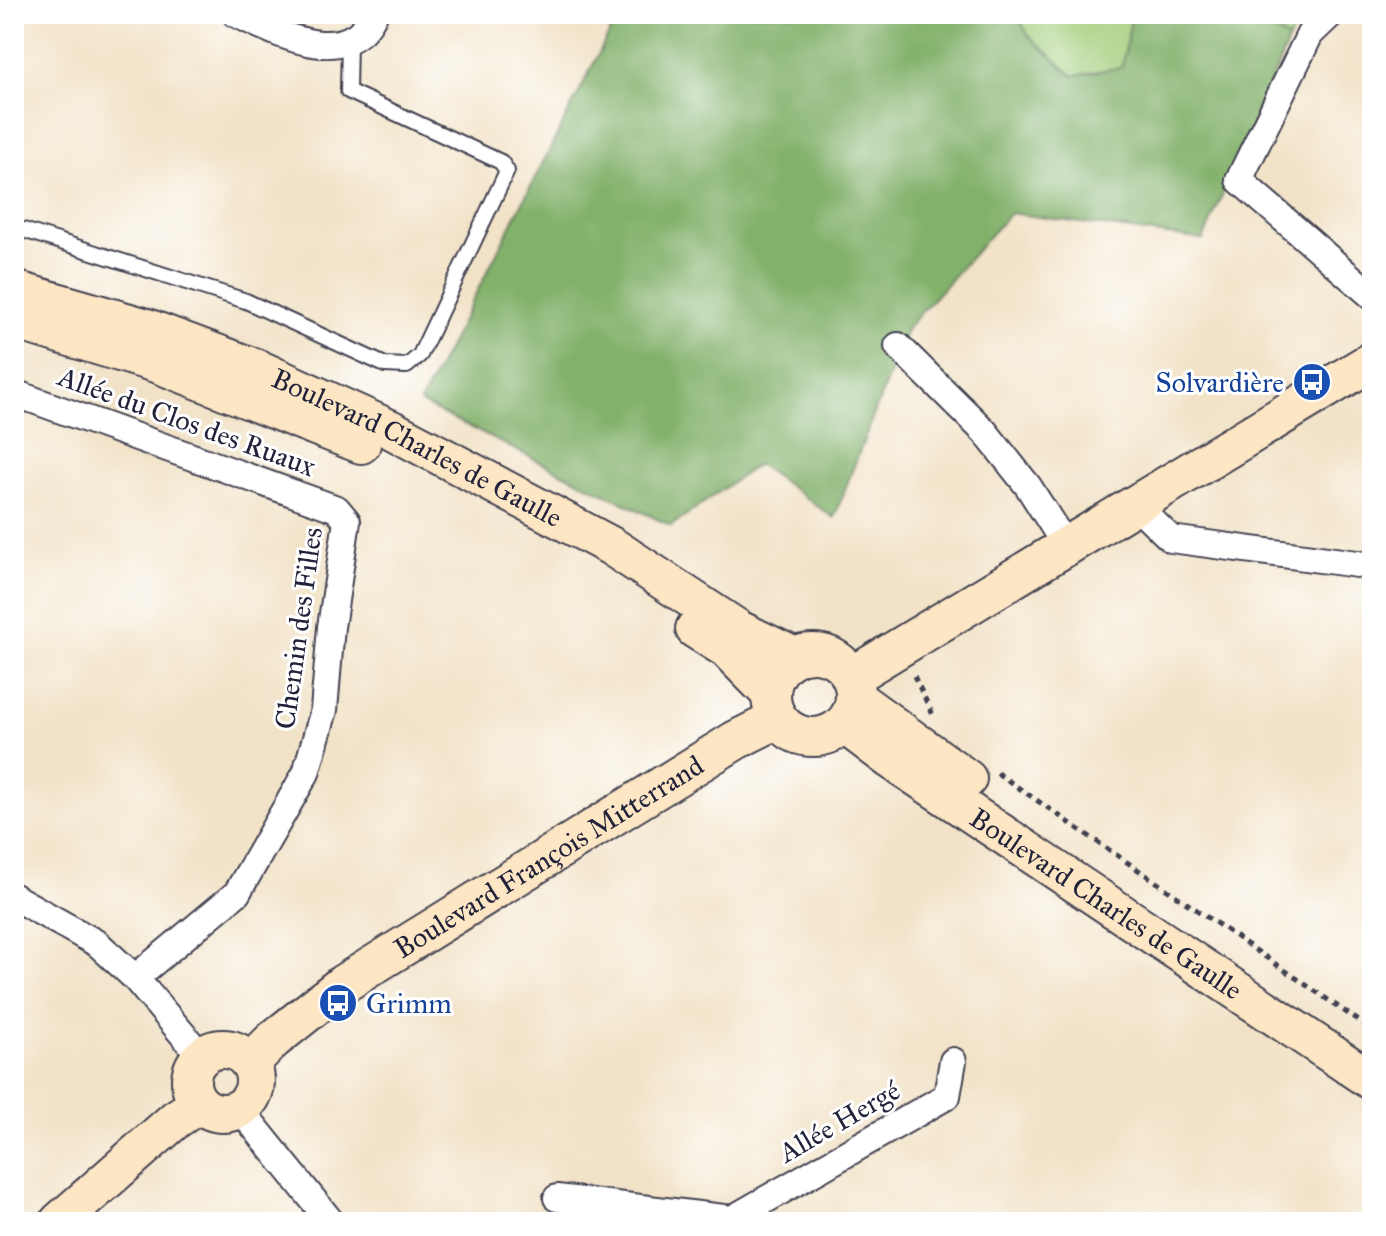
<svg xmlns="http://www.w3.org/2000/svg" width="1386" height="1236" font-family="'IM FELL Great Primer',serif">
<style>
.green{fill:#a3ce7a;stroke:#62785a;stroke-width:2}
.forest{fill:#82b16a;stroke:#526a52;stroke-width:2}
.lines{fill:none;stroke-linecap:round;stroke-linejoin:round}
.lane-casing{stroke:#413f50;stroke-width:18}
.street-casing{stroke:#413f50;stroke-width:30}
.secondary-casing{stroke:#413f50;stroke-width:42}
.path{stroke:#413f50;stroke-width:5;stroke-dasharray:6 6;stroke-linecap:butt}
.lane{stroke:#fff;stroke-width:14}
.street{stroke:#fff;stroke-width:26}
.secondary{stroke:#fce6c4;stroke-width:38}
.labels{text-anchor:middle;stroke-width:6;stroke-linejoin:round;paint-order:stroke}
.transit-label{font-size:28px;fill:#164399;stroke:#fff;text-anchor:end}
.street-label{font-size:28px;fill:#22223b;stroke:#fff}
</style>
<rect width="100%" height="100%" fill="#fff"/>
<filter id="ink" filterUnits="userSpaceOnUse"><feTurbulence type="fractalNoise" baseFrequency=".0125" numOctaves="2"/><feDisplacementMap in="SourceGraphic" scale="16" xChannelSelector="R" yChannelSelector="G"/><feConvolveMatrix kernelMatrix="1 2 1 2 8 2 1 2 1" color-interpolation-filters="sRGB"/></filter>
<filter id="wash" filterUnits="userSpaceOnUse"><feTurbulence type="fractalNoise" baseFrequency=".006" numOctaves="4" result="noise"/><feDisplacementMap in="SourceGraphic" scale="32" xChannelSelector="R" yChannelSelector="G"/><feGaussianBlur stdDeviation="1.8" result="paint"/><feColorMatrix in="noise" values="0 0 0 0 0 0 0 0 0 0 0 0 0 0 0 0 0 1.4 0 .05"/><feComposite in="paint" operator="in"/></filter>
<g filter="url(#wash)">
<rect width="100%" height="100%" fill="#f2e3c8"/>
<path class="green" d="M1017,14H1132L1122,67L1073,76L1028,35Z
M1248,14H1300L1289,40Z"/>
<path class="forest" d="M619,14H1017L1028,35L1073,76L1122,67L1132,14H1248L1289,40L1203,240L1010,213L907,328L834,518L758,464L671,526L420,403Z"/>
</g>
<g filter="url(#ink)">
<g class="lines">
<g class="lane-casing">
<path id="lane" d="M14,227L246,301L385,365L407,366L420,355L507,171L501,162L348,91L349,41"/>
</g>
<g class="street-casing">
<path id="street" d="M236,14C277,33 346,71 374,14
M1331,14L1310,34L1239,180L1372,296
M898,346L985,432L1028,486L1066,546
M14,393L337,509L347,521L331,627L324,710L306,773L237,893L135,978
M1136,505L1171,539L1372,566
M14,897L98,944L135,978L202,1057
M240,1109L331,1222
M557,1198L732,1219V1222
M732,1219L947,1096L953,1061"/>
</g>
<g class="secondary-casing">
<g id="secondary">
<path id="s1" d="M14,290L147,328L260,370L392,430L611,546L739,630L795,657"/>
<path d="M14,320L159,364L361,444"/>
<path d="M695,629L727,649L770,693"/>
<circle cx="813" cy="695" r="42"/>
<path d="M851,677L1372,361"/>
<path d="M855,698L967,779"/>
<path id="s2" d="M844,724L890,759L1372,1081"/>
<circle cx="223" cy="1081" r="32"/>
<path id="s3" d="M250,1063L273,1040L343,984L736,740L778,719"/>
<path d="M59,1222L176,1119L199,1104"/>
</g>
</g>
<path class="path" d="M914,676L934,717
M997,773L1372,1030"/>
<use href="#lane" class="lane"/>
<use href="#street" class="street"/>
<use href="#secondary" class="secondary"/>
</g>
</g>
<defs>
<g id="bus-disc" transform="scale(2)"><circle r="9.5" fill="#1a4fb4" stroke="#fff"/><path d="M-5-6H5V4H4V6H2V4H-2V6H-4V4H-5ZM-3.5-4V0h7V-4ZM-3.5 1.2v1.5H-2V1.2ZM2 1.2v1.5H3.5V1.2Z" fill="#fff"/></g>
</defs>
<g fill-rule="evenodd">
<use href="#bus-disc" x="1312" y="382"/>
<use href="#bus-disc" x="338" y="1003"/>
</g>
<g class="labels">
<g class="transit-label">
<text x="1284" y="392">Solvardière</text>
<text x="366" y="1013" text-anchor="start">Grimm</text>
</g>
<g class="street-label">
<text transform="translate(187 421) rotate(20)" y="10">Allée du Clos des Ruaux</text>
<text dy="10" stroke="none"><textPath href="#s1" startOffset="434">Boulevard Charles de Gaulle</textPath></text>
<text transform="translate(298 628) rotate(-82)" y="10">Chemin des Filles</text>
<text dy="10" stroke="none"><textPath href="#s3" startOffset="364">Boulevard François Mitterrand</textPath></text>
<text dy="10" stroke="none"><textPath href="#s2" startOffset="318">Boulevard Charles de Gaulle</textPath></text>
<text transform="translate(839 1121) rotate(-30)" y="10">Allée Hergé</text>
</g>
</g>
<rect width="1386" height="1236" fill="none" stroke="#fff" stroke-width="48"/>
</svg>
